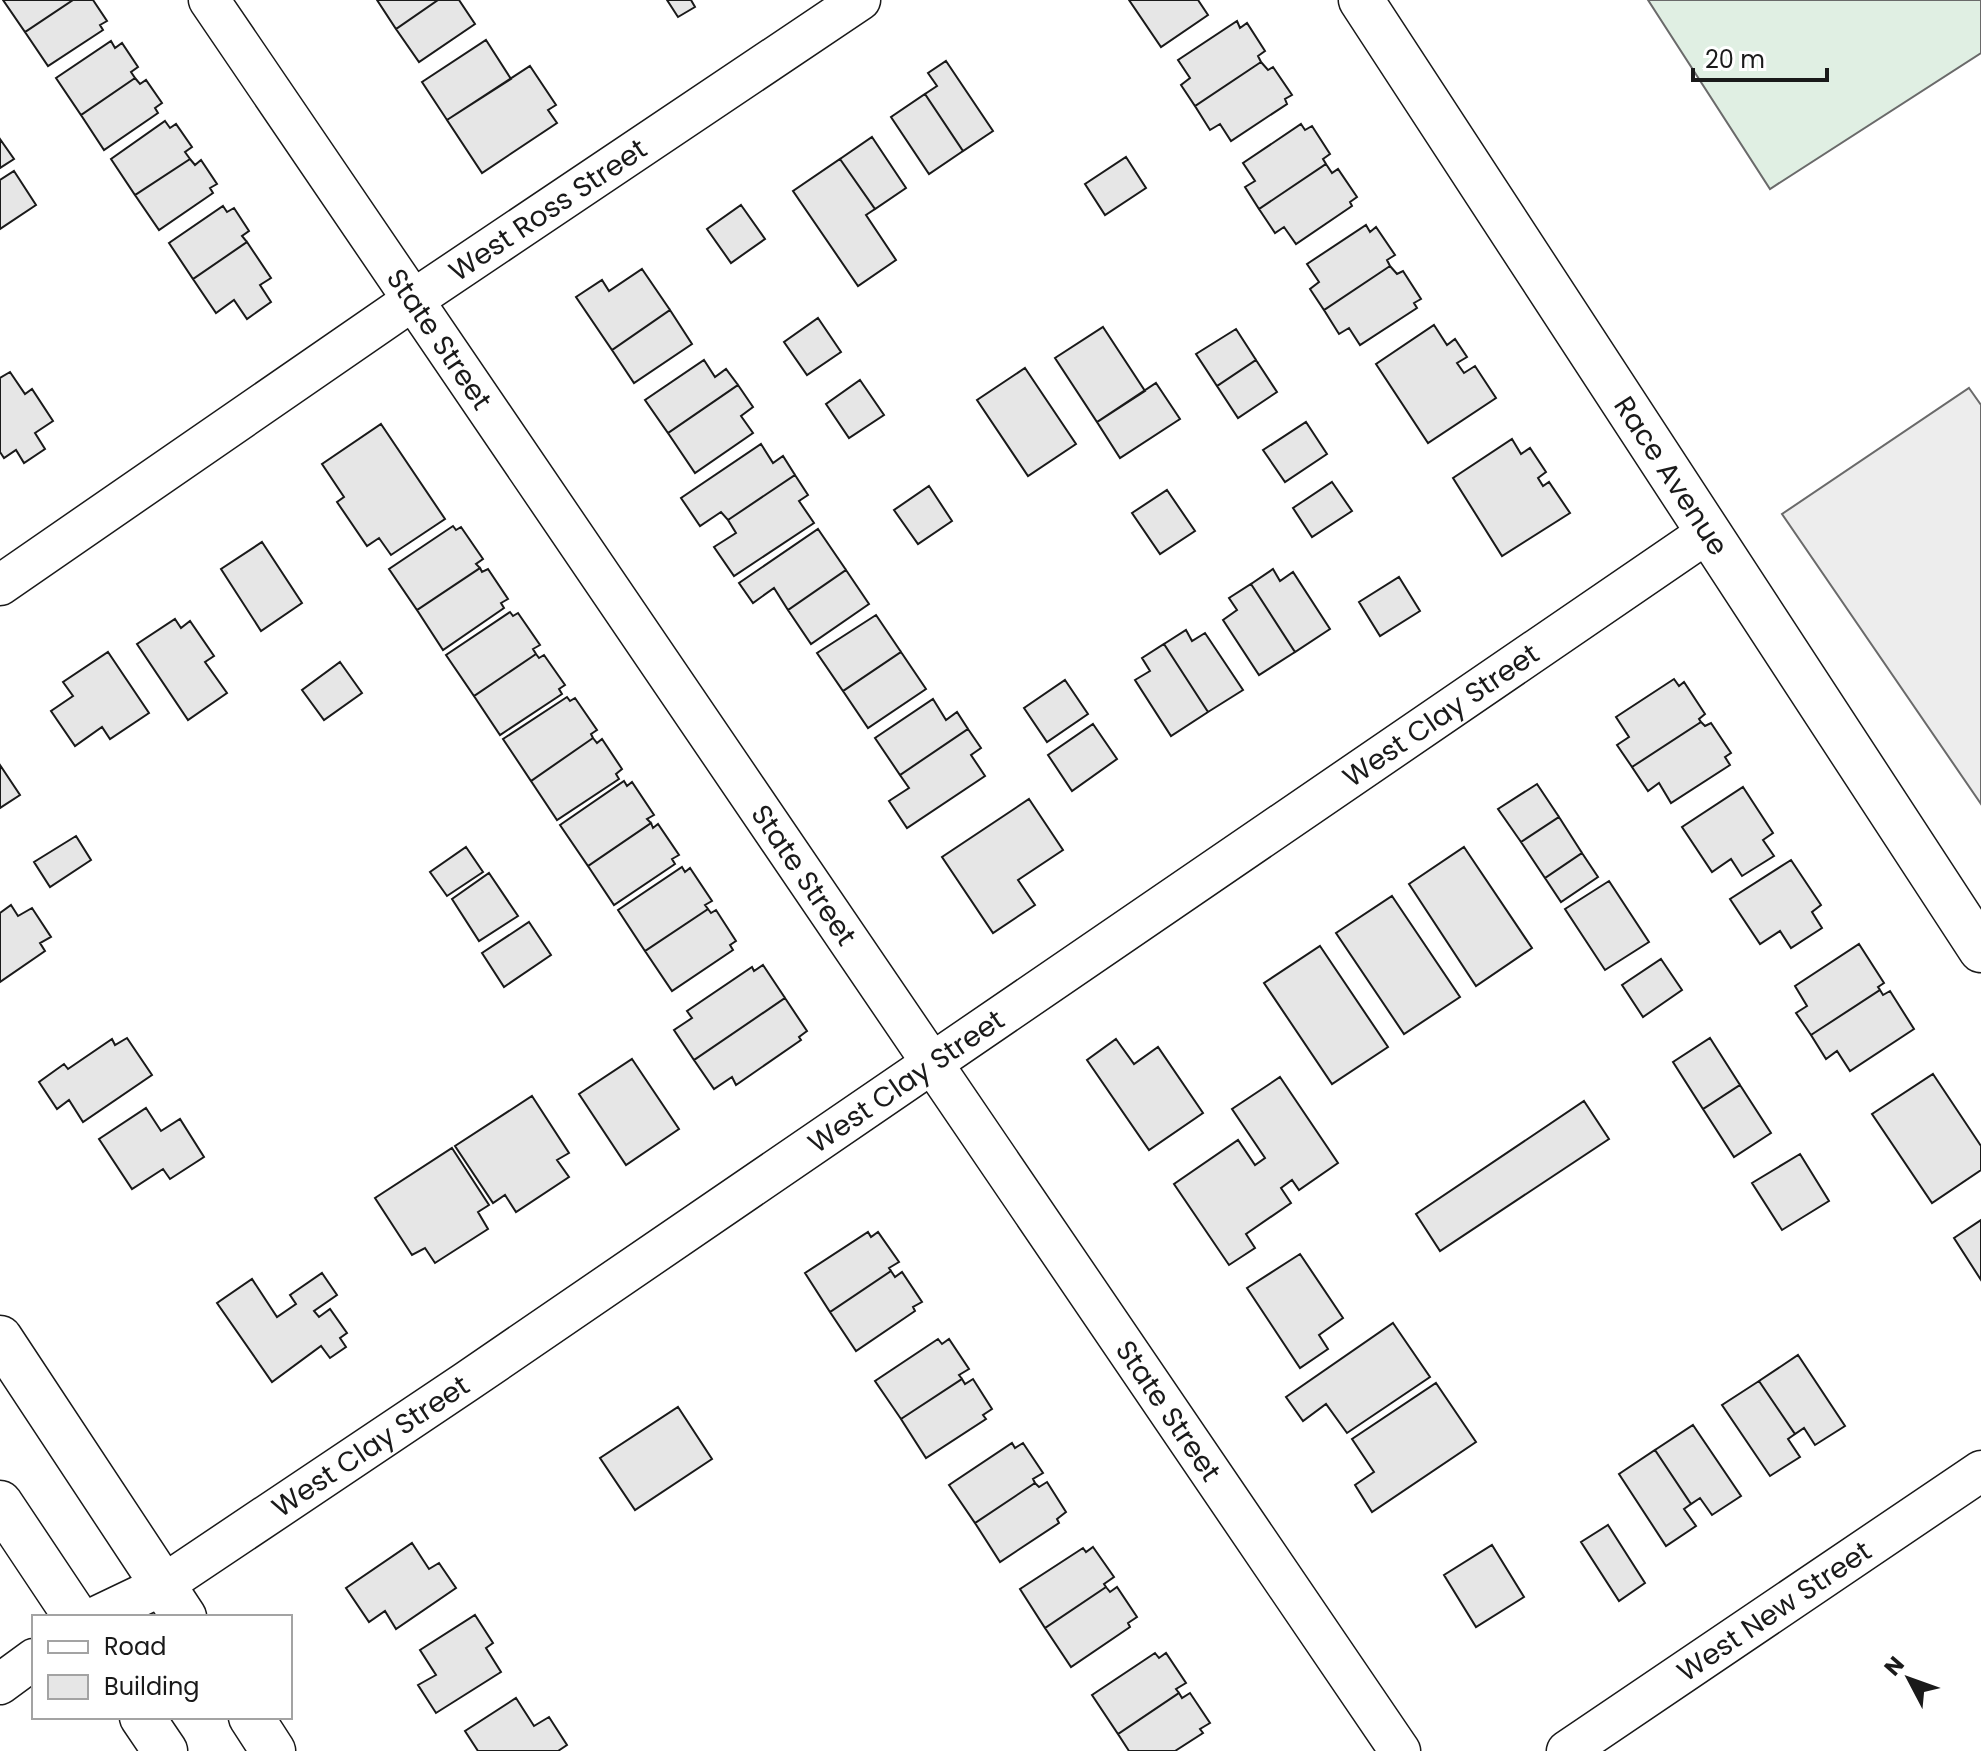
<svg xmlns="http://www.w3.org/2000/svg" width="1981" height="1751" font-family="Poppins,sans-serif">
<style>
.grass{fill:#e0efe3;stroke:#6a6a6a;stroke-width:2}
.parking{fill:#ededed;stroke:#6a6a6a;stroke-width:2}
.building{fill:#e6e6e6;stroke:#1a1a1a;stroke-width:2}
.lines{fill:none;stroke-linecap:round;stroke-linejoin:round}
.street-casing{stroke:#1a1a1a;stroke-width:43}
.secondary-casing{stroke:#1a1a1a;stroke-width:47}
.primary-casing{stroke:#1a1a1a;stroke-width:47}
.street{stroke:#fff;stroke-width:40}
.secondary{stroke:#fff;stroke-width:44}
.primary{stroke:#fff;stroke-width:44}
.labels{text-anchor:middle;stroke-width:6;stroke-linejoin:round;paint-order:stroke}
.street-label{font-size:28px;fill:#1a1a1a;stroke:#fff}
</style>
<rect width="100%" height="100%" fill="#fff"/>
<path class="grass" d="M1648,0H1981V53L1770,189Z"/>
<path class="parking" d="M1969,388L1981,405V804L1782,514Z"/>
<path class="building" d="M3,0H73L25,32Z
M73,0H93L107,21L100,25L103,30L48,66L25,32Z
M377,0H438L396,29Z
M438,0H459L475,24L419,62L396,29Z
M667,0H691L695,7L678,17Z
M1129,0H1198L1208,15L1161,47Z
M1237,21L1240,28L1247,23L1265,51L1258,56L1261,62L1195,106L1181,85L1190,78L1178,60Z
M486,40L511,79L447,120L422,82Z
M111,41L115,48L122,43L138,67L131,72L135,78L81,115L56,78Z
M946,61L993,131L963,151L925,94L937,86L928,73Z
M1261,62L1268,70L1273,67L1292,95L1285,99L1287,104L1231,141L1220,124L1210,130L1195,106Z
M530,66L556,105L548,110L557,123L482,173L447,120Z
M135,78L140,84L146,80L162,103L155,108L158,113L104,150L81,115Z
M925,94L963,151L929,174L891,117Z
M165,121L170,128L176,124L192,147L185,152L190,159L135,195L111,159Z
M1301,124L1305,130L1312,126L1330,154L1323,159L1326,164L1259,209L1245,187L1255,181L1243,163Z
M872,137L906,188L875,209L840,159Z
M0,139L14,159L0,168Z
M1126,157L1146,188L1105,215L1085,184Z
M190,159L195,165L201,160L217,184L210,188L213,193L159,230L135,195Z
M840,159L875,209L866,215L896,260L858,286L793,191Z
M1326,164L1332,173L1338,169L1357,197L1350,202L1352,206L1296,244L1284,227L1275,233L1259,209Z
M14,171L36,205L0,229V180Z
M741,205L765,239L731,263L707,229Z
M223,206L227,212L234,208L249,231L242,236L247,242L193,279L169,243Z
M1366,225L1370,232L1376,227L1395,255L1387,260L1390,266L1324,310L1310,289L1319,282L1307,264Z
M247,242L271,278L260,285L271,302L247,319L234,300L216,313L193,279Z
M1390,266L1397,274L1403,271L1421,299L1414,303L1417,308L1360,345L1349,328L1339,334L1324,310Z
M642,269L670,310L612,350L576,297L602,280L609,291Z
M670,310L692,344L634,383L612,350Z
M818,318L841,352L807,375L784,342Z
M1434,325L1447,345L1455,339L1467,357L1457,363L1464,373L1475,366L1496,398L1428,443L1376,364Z
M1103,327L1145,391L1097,422L1055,358Z
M1236,329L1256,360L1217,386L1196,354Z
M704,360L715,377L726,369L738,385L668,433L645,400Z
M1256,360L1277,392L1238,418L1217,386Z
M1025,368L1076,444L1028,476L977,400Z
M10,372L25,394L32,389L53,421L35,433L45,449L24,463L16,450L4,458L0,452V378Z
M860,380L884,415L849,438L826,404Z
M1156,383L1180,419L1120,458L1097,422Z
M738,385L753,407L741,416L753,433L695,473L668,433Z
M1306,422L1327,454L1285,482L1263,450Z
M381,424L445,519L391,555L379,538L367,546L337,502L344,497L322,464Z
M1512,439L1521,454L1530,448L1546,472L1538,478L1543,486L1549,482L1570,513L1502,556L1453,478Z
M761,444L773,463L783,456L795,475L728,520L721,512L700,526L681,498Z
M795,475L808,495L799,501L814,523L734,576L714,547L736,533L728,520Z
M1332,482L1352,511L1312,537L1293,508Z
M929,486L952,521L918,544L894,510Z
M1167,490L1195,531L1160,554L1132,513Z
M453,526L456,530L461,527L483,559L476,564L480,568L417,610L389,569Z
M818,529L846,570L788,610L774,588L753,603L739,583Z
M262,542L302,603L261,631L221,569Z
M480,568L482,572L488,569L508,599L501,603L504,608L443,650L417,610Z
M1273,569L1280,581L1293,572L1330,629L1295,652L1251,584Z
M846,570L869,604L811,644L788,610Z
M1399,577L1420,611L1380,636L1359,602Z
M1251,584L1295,652L1259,675L1223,620L1237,610L1229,598Z
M510,612L513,616L518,613L540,645L533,649L536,654L474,696L446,655Z
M876,615L901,652L843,691L817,653Z
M175,619L181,628L190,621L214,656L205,662L227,693L188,720L137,644Z
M1186,630L1192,641L1205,633L1243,690L1208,712L1164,644Z
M1164,644L1208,712L1171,736L1135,680L1150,671L1142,658Z
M108,652L149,713L110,739L102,727L75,746L51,711L73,696L63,682Z
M901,652L926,689L868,728L843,691Z
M536,654L539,658L544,655L565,685L559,689L562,694L500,735L474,696Z
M340,662L362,693L324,720L302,690Z
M1674,679L1679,686L1684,682L1705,714L1699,719L1701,722L1632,767L1617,745L1629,737L1616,717Z
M1065,680L1088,714L1047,742L1024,708Z
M567,697L570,701L575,698L597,730L591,734L593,738L531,781L503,739Z
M933,699L946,720L957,712L968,729L900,775L875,738Z
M1701,722L1705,726L1711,723L1731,753L1725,757L1730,765L1671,803L1659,783L1648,791L1632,767Z
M1093,724L1117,759L1072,791L1048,755Z
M968,729L981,748L971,755L985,776L907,828L889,801L909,788L900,775Z
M593,738L597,743L602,739L622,769L616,774L619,779L557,820L531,781Z
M0,765L20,795L0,808Z
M624,781L627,786L632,782L654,815L647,819L651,823L588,866L560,825Z
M1537,784L1559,817L1521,842L1498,809Z
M1743,787L1773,833L1763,840L1774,856L1742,876L1731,859L1712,872L1682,827Z
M1029,799L1063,850L1018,880L1035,905L993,933L942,857Z
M1559,817L1582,853L1545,878L1521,842Z
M651,823L653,828L658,824L679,855L672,859L675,864L614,905L588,866Z
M76,836L91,860L50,887L34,862Z
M466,847L483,872L447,896L430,872Z
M1464,847L1532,948L1476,986L1409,884Z
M1582,853L1598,877L1561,902L1545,878Z
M1791,860L1821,905L1812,912L1822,928L1791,948L1780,931L1760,944L1730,899Z
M682,867L685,872L690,868L712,901L705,905L708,909L645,951L618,910Z
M489,873L518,916L479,941L452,899Z
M1609,881L1649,942L1605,970L1565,909Z
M1392,896L1460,997L1404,1034L1336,933Z
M11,905L18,916L32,908L51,937L40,943L45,951L0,982V913Z
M708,909L711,913L716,910L736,941L730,945L733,950L672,991L645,951Z
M529,922L551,955L504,987L482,953Z
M1859,944L1884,983L1878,987L1880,990L1811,1035L1796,1013L1807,1006L1795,986Z
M1320,946L1388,1047L1332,1084L1264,983Z
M1661,959L1682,990L1643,1017L1622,985Z
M763,965L785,998L694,1060L674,1030L692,1018L687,1011L752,967L754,971Z
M1880,990L1883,995L1890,991L1914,1029L1850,1071L1837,1051L1826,1059L1811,1035Z
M785,998L807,1031L799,1037L801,1040L736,1085L732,1077L714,1089L694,1060Z
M127,1038L152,1075L83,1122L69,1100L57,1109L39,1082L64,1064L68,1069L112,1039L115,1045Z
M1710,1038L1740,1085L1703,1109L1673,1062Z
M1116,1039L1134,1064L1158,1047L1203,1113L1149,1150L1087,1060Z
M632,1059L679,1129L626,1165L579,1094Z
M1933,1074L1981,1146V1170L1932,1203L1872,1114Z
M1280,1077L1338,1163L1299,1190L1292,1180L1281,1188L1291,1203L1246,1234L1255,1248L1229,1265L1174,1184L1238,1140L1255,1165L1265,1158L1232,1109Z
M1740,1085L1771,1133L1734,1157L1703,1109Z
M532,1096L569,1153L557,1160L569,1177L516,1212L505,1195L493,1203L455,1146Z
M1584,1101L1609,1139L1440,1251L1416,1214Z
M146,1108L161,1131L180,1119L204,1157L170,1179L163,1169L132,1189L99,1139Z
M452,1148L489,1205L478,1212L488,1229L435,1263L425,1248L412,1255L375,1198Z
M1800,1154L1829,1201L1782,1230L1752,1183Z
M1981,1220V1280L1954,1238Z
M868,1232L871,1237L878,1232L899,1262L889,1268L891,1271L830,1312L805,1273Z
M1300,1254L1343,1318L1319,1335L1328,1349L1300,1368L1247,1288Z
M891,1271L895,1277L902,1272L922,1302L913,1307L915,1311L856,1351L830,1312Z
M322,1273L337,1295L314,1311L319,1317L330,1309L347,1333L340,1338L346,1347L330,1358L321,1346L272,1382L217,1303L252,1279L277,1317L296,1304L290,1295Z
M1393,1323L1430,1377L1347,1433L1326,1404L1303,1421L1286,1397Z
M938,1339L942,1344L949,1339L969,1369L959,1375L962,1379L901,1419L875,1381Z
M1798,1355L1845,1426L1815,1445L1804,1428L1795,1434L1759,1381Z
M962,1379L965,1384L973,1379L992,1409L983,1415L986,1419L926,1458L901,1419Z
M1759,1381L1795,1434L1788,1439L1800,1457L1770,1476L1722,1405Z
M1436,1383L1476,1442L1372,1512L1355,1485L1374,1472L1352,1439Z
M678,1407L712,1459L635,1510L600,1458Z
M1693,1425L1741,1496L1712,1515L1700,1498L1691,1504L1655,1450Z
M1012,1443L1015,1448L1023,1443L1043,1473L1033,1479L1035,1483L975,1523L949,1485Z
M1655,1450L1691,1504L1684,1509L1696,1526L1666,1546L1619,1474Z
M1047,1482L1066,1512L1057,1519L1059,1523L1000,1562L975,1523L1035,1483L1039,1487Z
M1608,1525L1645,1583L1619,1601L1581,1542Z
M412,1543L429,1569L439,1563L456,1588L396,1629L385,1611L369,1622L346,1588Z
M1492,1545L1524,1597L1476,1627L1444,1575Z
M1093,1547L1114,1577L1104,1584L1106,1587L1045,1628L1020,1589L1083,1548L1086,1552Z
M1106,1587L1110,1592L1117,1587L1137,1617L1128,1623L1130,1627L1071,1667L1045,1628Z
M475,1615L493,1643L486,1648L501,1672L436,1713L418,1685L436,1675L420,1650Z
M1155,1653L1159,1658L1166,1653L1186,1683L1176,1689L1179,1693L1118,1734L1092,1695Z
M1179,1693L1182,1698L1190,1693L1210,1723L1200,1729L1203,1733L1175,1751H1129L1118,1734Z
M516,1698L534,1726L549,1717L567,1745L558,1751H478L465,1731Z"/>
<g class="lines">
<g class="street-casing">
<g id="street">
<path id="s1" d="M209,0L1400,1751"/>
<path id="s2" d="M0,585L413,300L860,0"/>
<path id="s3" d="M96,1617L163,1585L466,1382L1707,533"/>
<path d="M0,1684L34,1659"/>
<path id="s4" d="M1567,1751L1981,1471"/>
</g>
</g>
<g class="secondary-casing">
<g id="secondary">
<path id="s5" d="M1361,0L1981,950"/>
</g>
</g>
<g class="primary-casing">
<path id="primary" d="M0,1338L184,1617
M0,1503L76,1617
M142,1717L165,1751
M251,1717L273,1751"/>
</g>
<use href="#street" class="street"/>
<use href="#secondary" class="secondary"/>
<use href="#primary" class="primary"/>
</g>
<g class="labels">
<g class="street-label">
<text dy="10" stroke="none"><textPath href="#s2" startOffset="664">West Ross Street</textPath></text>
<text dy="10" stroke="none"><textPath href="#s1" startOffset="410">State Street</textPath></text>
<text dy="10" stroke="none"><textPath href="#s5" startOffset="568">Race Avenue</textPath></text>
<text dy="10" stroke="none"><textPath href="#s3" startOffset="1620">West Clay Street</textPath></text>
<text dy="10" stroke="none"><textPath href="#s1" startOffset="1058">State Street</textPath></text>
<text dy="10" stroke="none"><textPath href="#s3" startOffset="972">West Clay Street</textPath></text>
<text dy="10" stroke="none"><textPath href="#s1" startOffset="1706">State Street</textPath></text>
<text dy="10" stroke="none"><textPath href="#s3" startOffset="324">West Clay Street</textPath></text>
<text dy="10" stroke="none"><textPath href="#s4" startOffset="250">West New Street</textPath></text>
</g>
</g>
<rect x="32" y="1615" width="260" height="104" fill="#ffffff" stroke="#a3a3a3" stroke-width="2"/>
<rect x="48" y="1641" width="40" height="12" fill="#ffffff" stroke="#a3a3a3" stroke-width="2"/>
<text x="104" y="1655" font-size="24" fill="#1a1a1a">Road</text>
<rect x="48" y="1675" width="40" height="24" fill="#e6e6e6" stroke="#a3a3a3" stroke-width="2"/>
<text x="104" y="1695" font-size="24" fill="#1a1a1a">Building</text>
<g transform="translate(1909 1679) rotate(311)" stroke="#ffffff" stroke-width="6" paint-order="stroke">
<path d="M0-6L14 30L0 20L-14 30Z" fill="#1a1a1a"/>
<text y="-12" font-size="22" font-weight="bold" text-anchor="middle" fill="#1a1a1a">N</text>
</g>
<path d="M1693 68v12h134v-12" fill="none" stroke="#1a1a1a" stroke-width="4"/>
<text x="1705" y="68" font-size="24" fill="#1a1a1a" stroke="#ffffff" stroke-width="6" paint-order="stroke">20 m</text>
</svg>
